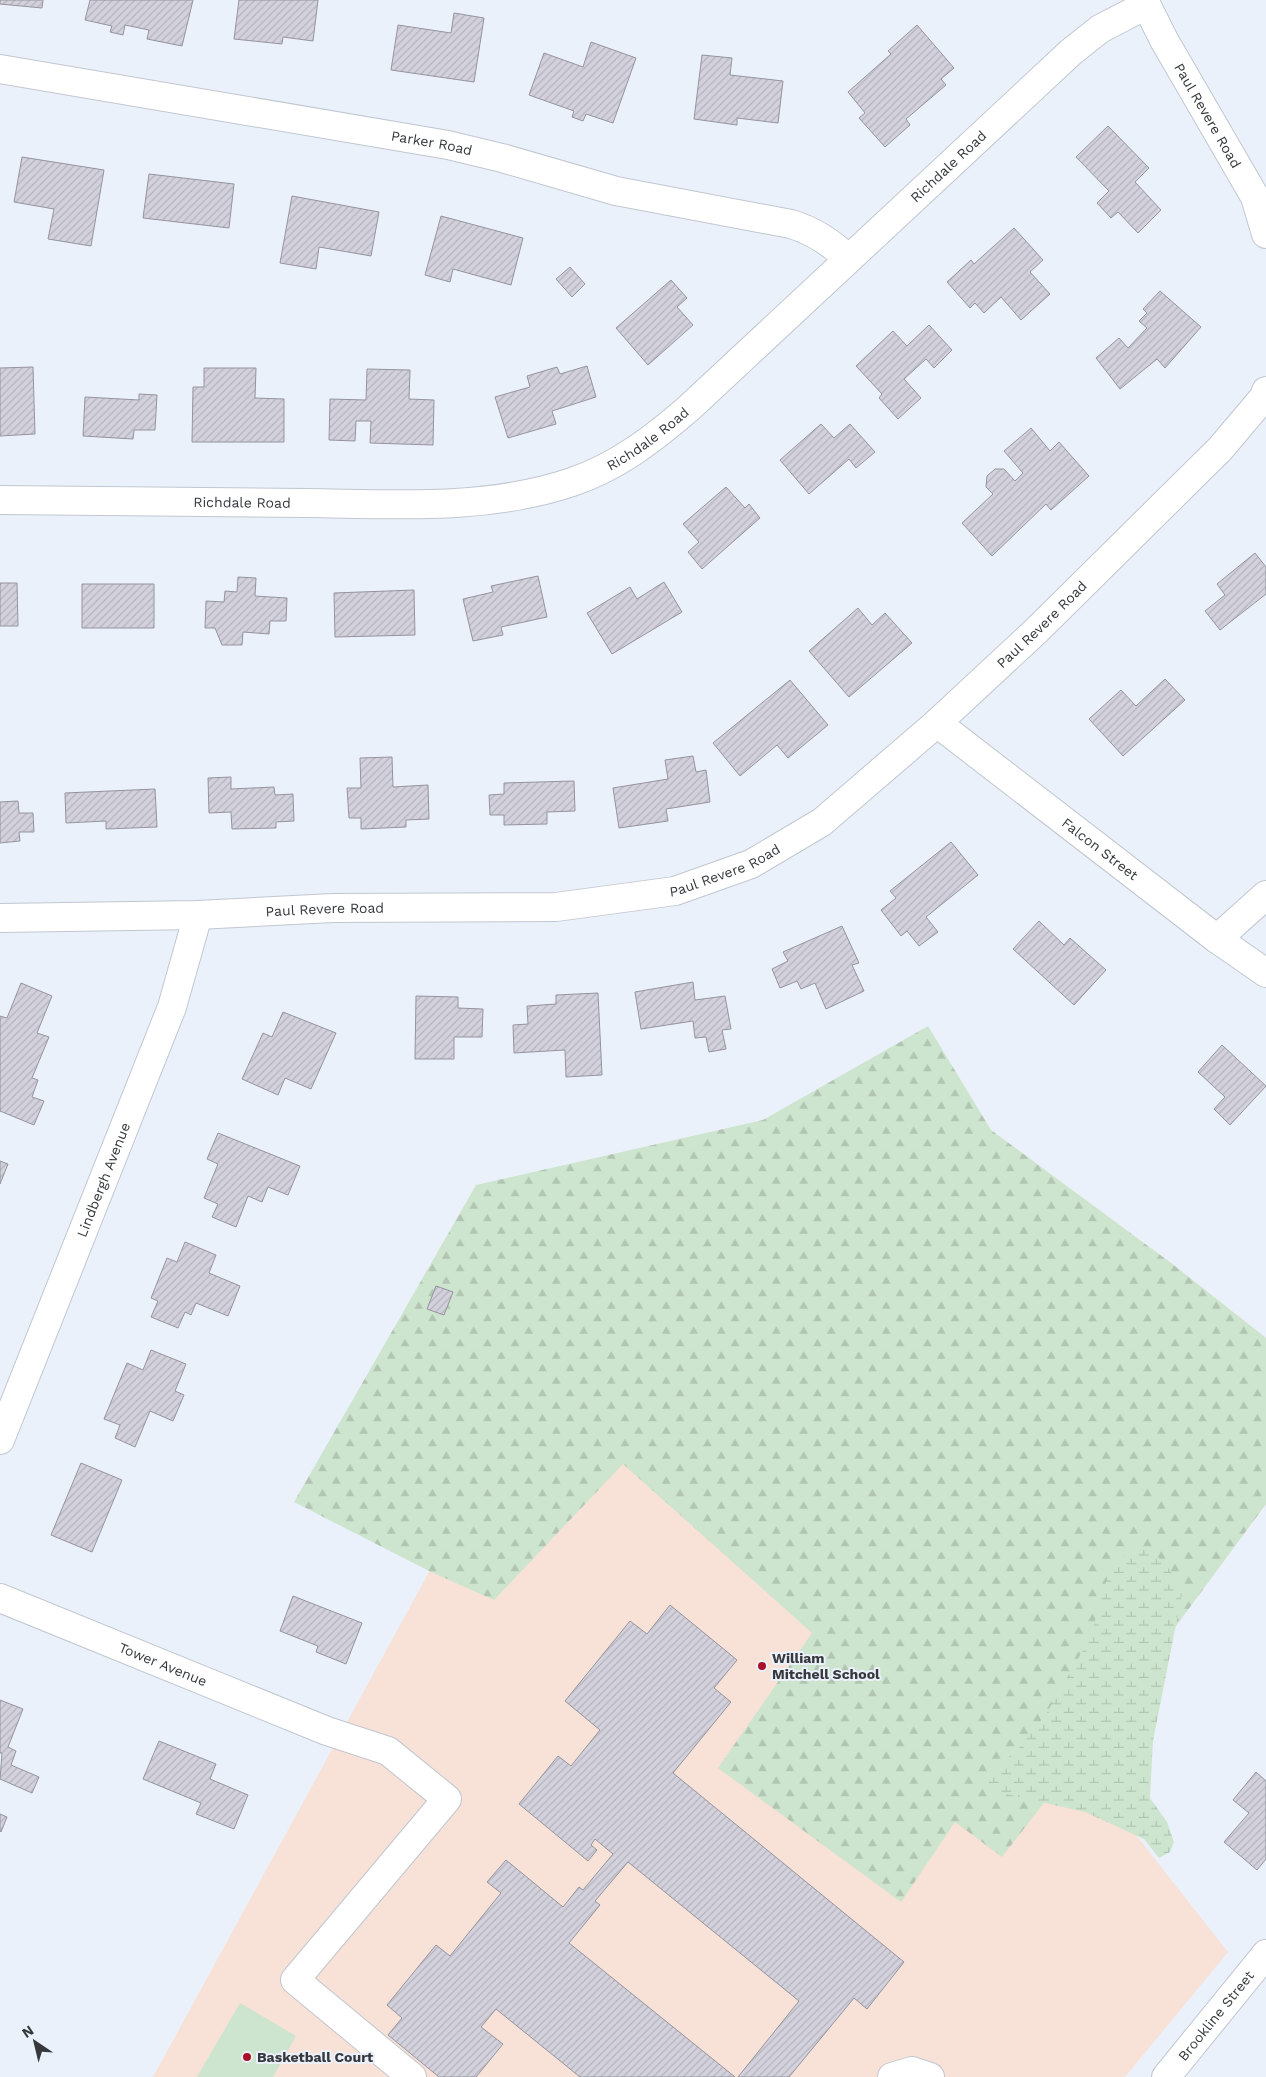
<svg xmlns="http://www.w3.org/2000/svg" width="1266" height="2077" font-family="'Work Sans',sans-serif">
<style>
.education{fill:#f8e1d6}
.forest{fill:url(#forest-firs)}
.wetland{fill:url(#wetland-marsh)}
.garden{fill:#cde5ce}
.building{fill:url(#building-hatch);stroke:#95949e}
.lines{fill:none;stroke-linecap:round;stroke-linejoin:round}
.minor-casing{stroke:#c1c7d0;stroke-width:30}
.minor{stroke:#fff;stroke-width:28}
.poi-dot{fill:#a81129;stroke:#ebf1fa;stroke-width:2}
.labels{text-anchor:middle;stroke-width:4;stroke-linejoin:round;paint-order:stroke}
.street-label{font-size:14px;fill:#36383c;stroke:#ebf1fa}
.poi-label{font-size:14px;font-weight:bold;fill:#36383c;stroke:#ebf1fa;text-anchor:start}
</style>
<defs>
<pattern id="forest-firs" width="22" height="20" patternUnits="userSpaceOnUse" patternTransform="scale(1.25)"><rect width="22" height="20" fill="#cde5ce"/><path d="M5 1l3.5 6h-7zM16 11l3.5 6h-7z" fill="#b1c5b2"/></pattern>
<pattern id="wetland-marsh" width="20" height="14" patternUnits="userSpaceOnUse" patternTransform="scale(1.25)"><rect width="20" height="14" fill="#cde5ce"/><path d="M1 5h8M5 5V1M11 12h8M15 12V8" fill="none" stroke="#b1c5b2"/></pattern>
<pattern id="building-hatch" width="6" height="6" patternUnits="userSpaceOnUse" patternTransform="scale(1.25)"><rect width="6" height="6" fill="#d2d1dc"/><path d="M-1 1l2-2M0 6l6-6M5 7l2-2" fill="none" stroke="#b5b4be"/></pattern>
</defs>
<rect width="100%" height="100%" fill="#ebf1fa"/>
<path class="education" d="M991,1130L1171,1263L1266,1338V1504L1077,1760L1228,1952L1125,2077H153L598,1263Z"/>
<path class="forest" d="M928,1026L991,1130L1171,1263L1266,1338V1504L1077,1760L1002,1857L955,1822L901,1902L718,1768L812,1633L623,1464L494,1600L429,1571L294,1502L476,1185L763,1120Z"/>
<path class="wetland" d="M1140,1547C1164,1557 1173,1571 1182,1594L1153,1741L1150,1798L1167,1822L1174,1842L1170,1852L1159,1858L1144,1839L1085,1812L1001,1793L989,1784L988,1775L1019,1748L1046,1714L1090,1638L1111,1565L1131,1549Z"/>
<path class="garden" d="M240,2003L296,2036L273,2077H197Z"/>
<path class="building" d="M0,0H43L42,8L0,4Z
M90,0H193L182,46L147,39L149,30L125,25L123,35L110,32L112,26L85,20Z
M239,0H318L313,41L283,37L282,44L234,39Z
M454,13L484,18L474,82L391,70L398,25L451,33Z
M917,25L954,68L941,79L946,85L906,119L910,125L885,147L859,118L865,113L848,92L891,54L888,51Z
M591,42L636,58L613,123L586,114L583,121L572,117L574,111L529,95L544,53L583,67Z
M702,55L732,58L730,75L783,81L778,123L737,118V125L694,119Z
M1108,126L1149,168L1135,182L1161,210L1138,233L1118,212L1111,218L1097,203L1109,191L1076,157Z
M22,157L104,170L91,246L48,239L54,209L14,202Z
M149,174L234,184L229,228L143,218Z
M292,196L379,212L371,256L319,247L316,269L280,263Z
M441,216L523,238L511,285L453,269L450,282L425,275Z
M1014,228L1043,260L1030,272L1050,294L1021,320L1001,297L984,313L975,303L970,308L947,282L971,260L974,264Z
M570,267L585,284L572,297L556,279Z
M671,280L687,298L677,307L693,325L648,365L616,328Z
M1160,291L1201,327L1165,368L1157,359L1120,389L1096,358L1119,338L1128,348L1147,328L1139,321L1147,313L1143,309Z
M929,325L952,350L934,368L926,359L904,379L921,398L898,419L879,398L882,394L856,366L893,331L907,346Z
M587,366L596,397L552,411L556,424L508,438L495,397L530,387L527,376L557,367L560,374Z
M33,367L35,434L0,436V368Z
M204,368H256L255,398L284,399V442H192L193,387H204Z
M367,369L410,370L409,399L434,400L433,445L370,443L371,421H356L355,441L329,440L330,399L366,400Z
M139,394L157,395L155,430H134L133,439L83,436L85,397L139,400Z
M821,424L834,438L850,424L875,452L856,468L849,459L809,494L780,460Z
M1031,428L1050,451L1059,442L1089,476L1051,510L1046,504L992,556L962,523L993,494L986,487L987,476L995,469H1004L1015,481L1023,473L1004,451Z
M726,487L745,508L749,504L760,518L702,569L688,552L699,542L683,524Z
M1255,553L1266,567V594L1220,630L1205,611L1225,595L1217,584Z
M538,576L547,617L501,627L503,635L473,641L463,599L493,592L491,586Z
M238,577L256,578L255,596L287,598L286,621H270L269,634L243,632L242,645H222L215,628H205L206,601L224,602L225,591L237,592Z
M664,582L682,612L612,654L587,613L630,587L637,599Z
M0,583H17L18,626H0Z
M82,584H154V628H82Z
M414,590L415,635L335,637L334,593Z
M858,608L872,625L885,613L912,643L849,697L809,651Z
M1165,679L1185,700L1123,756L1089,719L1121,690L1136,706Z
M790,680L828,725L788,758L777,745L740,776L713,743Z
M693,756L696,772L706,770L710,802L666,809L668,821L619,828L613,788L668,779L665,760Z
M392,757L393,787L428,785L429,819L406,820V827L361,829V818H349L347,788H361L360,758Z
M231,777V789L274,787L275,795L293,794L294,821L276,822V828L232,829L231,812L209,813L208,778Z
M574,781L575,811L547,812V824L504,825V815H490L489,795L504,794V783Z
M155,789L157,827L106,829V821L66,823L65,793Z
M18,801L19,813H33L34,832H19L20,841L0,843V802Z
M951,842L978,875L926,917L938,932L919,946L907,931L901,936L881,910L896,898L890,891Z
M1039,921L1064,945L1070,938L1106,970L1074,1005L1013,949Z
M842,926L859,963L852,965L864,991L826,1009L815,983L801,989L797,981L780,988L772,969L788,961L783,952Z
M693,982L695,1000L725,996L731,1029L722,1030L726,1049L709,1052L706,1037L695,1038L693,1021L641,1029L635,992Z
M21,983L52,996L37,1033L49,1037L32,1078L38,1080L32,1097L44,1101L34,1125L0,1111V1016L7,1018Z
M598,993L602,1075L566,1077L565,1050L514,1053L513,1025L528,1024L527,1006L556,1004V995Z
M416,996L458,997V1008L483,1009L482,1037H454V1059H415Z
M283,1012L336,1033L311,1089L285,1078L278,1095L242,1079L263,1033L272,1037Z
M1222,1045L1266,1086L1230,1125L1214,1109L1225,1097L1198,1072Z
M218,1133L300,1166L288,1195L268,1187L262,1202L248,1196L236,1227L212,1217L218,1204L204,1198L218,1164L207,1159Z
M0,1161L8,1164L0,1184Z
M185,1242L216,1255L209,1273L240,1286L228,1316L196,1303L191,1315L185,1312L178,1328L151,1317L158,1301L151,1298L167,1258L177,1262Z
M436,1286L453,1292L444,1315L427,1309Z
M151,1350L186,1364L175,1391L184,1395L173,1421L150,1411L135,1447L115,1438L120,1425L104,1419L127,1363L143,1370Z
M81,1463L122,1480L92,1552L51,1535Z
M293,1596L362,1623L346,1664L316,1652L318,1646L280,1631Z
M670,1605L737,1660L714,1688L731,1702L673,1773L904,1962L867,2009L854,1998L789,2077H738L799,2001L628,1862L595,1901L600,1905L569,1943L735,2077H580L496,2009L481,2027L503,2044L476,2077H439L388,2035L402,2018L387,2005L436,1945L450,1956L501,1893L487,1882L506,1860L563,1907L579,1887L583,1890L613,1854L595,1839L591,1845L597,1850L588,1861L519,1804L558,1756L571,1766L600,1730L565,1701L630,1621L647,1634Z
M0,1700L23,1709L8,1747L16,1751L11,1765L39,1777L32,1793L0,1779L2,1753H0Z
M159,1741L216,1764L210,1779L248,1795L234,1829L196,1814L201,1803L143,1779Z
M1256,1772L1266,1781V1859L1257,1870L1224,1842L1249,1813L1233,1800Z
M0,1814L7,1817L1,1832L0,1831Z"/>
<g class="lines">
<g class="minor-casing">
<g id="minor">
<path id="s1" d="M1144,0L1164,40L1255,197L1266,234"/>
<path id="s2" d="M0,69L448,145L502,158L616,191L791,224C814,231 831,242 848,259"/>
<path id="s3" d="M0,500C102,501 204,502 306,503C395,504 486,511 572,482C617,467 653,439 689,408L1071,52L1100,29L1146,5"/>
<path id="s4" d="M937,723L1217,939L1266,973"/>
<path id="s5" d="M0,918L198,915L333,908L556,907L675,891L751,864L822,822L937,723L1037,630L1220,449L1264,397L1266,391"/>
<path d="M1217,939L1266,895"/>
<path id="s6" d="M0,1440L172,1007L198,915"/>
<path id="s7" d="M0,1598L327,1731L388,1751L447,1799L295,1980L412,2077"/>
<path d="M892,2077L912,2071L930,2077"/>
<path id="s8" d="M1166,2077L1266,1954"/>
</g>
</g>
<use href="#minor" class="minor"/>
</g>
<g class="poi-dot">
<circle cx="762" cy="1666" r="5"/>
<circle cx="247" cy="2057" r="5"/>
</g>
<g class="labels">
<g class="street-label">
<text dy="5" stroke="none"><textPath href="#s1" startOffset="132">Paul Revere Road</textPath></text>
<text dy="5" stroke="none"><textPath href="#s2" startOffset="438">Parker Road</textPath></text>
<text dy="5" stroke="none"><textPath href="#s3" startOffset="1068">Richdale Road</textPath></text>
<text dy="5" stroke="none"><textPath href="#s3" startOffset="662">Richdale Road</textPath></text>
<text dy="5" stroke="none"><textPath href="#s3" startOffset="242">Richdale Road</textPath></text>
<text dy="5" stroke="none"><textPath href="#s5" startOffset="1135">Paul Revere Road</textPath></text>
<text dy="5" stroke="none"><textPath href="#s4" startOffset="206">Falcon Street</textPath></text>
<text dy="5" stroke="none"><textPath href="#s5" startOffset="730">Paul Revere Road</textPath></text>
<text dy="5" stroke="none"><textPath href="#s5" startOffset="325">Paul Revere Road</textPath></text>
<text dy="5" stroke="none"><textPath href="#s6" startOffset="280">Lindbergh Avenue</textPath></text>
<text dy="5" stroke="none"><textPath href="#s7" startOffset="176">Tower Avenue</textPath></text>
<text dy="5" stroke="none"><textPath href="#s8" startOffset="79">Brookline Street</textPath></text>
</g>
<g class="poi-label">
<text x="772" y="1663">William<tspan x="772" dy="16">Mitchell School</tspan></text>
<text x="257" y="2062">Basketball Court</text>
</g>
</g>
<g transform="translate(35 2042) rotate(325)" stroke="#ebf1fa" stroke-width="4" paint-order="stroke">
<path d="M0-4L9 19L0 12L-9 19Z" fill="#36383c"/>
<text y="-8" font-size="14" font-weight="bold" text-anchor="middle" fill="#36383c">N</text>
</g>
</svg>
